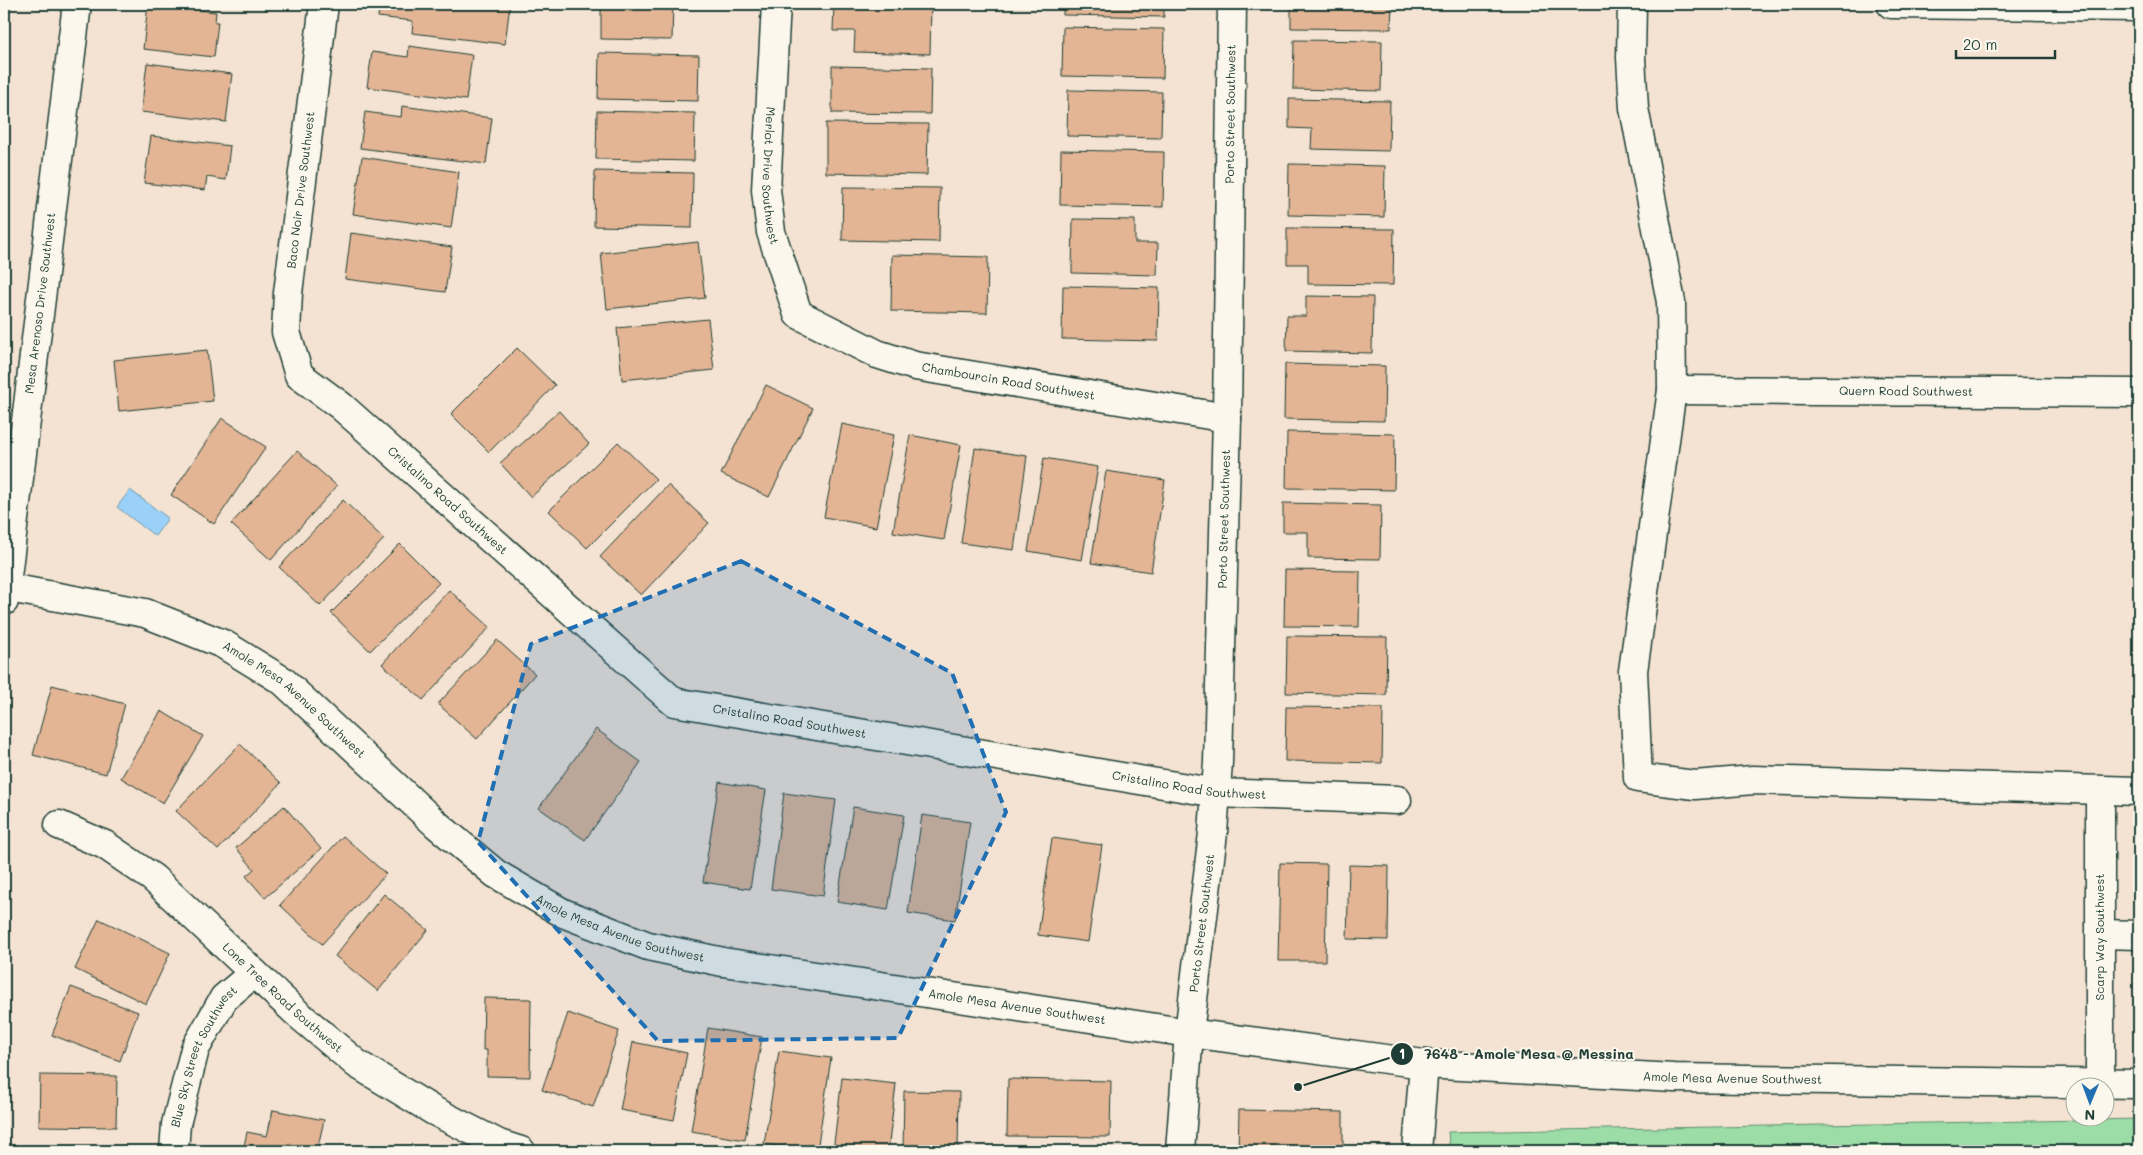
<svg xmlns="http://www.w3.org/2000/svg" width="2143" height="1155" font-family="Mali,sans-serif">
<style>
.green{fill:#9cdda7;stroke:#5e8d6e}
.water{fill:#9bd1f9;stroke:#6996aa}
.building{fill:#e3b594;stroke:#1f3d34}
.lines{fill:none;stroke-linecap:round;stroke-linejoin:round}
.minor-casing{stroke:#1f3d34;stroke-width:31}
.tertiary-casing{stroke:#1f3d34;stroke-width:31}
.minor{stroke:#fbf7ec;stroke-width:28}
.tertiary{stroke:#fbf7ec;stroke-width:28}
.marked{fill:#1f6fb2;fill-opacity:0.2;stroke:#1f6fb2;stroke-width:4;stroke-dasharray:10 6;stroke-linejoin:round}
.labels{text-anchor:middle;stroke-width:4;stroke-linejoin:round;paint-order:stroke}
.street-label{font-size:12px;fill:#1f3d34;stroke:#fbf7ec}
.leader{fill:none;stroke:#1f3d34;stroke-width:2}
.callout-dot{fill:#1f3d34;stroke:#fbf7ec;stroke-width:2}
.mark-label{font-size:15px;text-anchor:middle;font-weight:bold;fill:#fff}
.callout-label{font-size:14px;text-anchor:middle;font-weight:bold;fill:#1f3d34;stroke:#fbf7ec;stroke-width:4;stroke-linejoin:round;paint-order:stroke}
</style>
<rect width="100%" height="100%" fill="#f4e3d2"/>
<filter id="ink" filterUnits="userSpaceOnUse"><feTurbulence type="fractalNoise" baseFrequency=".02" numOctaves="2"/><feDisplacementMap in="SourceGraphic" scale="10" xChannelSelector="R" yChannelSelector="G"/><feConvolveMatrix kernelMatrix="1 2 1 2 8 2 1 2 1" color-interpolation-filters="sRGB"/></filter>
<g filter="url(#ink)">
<path class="green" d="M2139,1119V1151H1450L1448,1132Z"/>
<path class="water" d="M130,490L168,518L155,536L117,507Z"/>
<path class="building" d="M148,4L216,12L215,22H218L214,57L143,49Z
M379,4H510L505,44L412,33L413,21L378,17Z
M601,4H673L672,40L601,39Z
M834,4L931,6L930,54L854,52L855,31H833Z
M1063,4H1164V17L1063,15Z
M1291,4H1392L1391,29L1291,28Z
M1063,27L1164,29L1163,78L1062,76Z
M1294,40L1382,41L1381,91L1293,89Z
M409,46L472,55L466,100L367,87L372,52L408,57Z
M599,53L699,55L698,101L598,99Z
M147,63L232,74L226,122L141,112Z
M832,66L931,68L930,114L832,113Z
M4,69L8,70L4,100Z
M1068,90L1162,92L1161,138L1067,136Z
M1289,99L1390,101L1389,151L1311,149L1312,129L1289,128Z
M402,106L492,118L486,164L360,148L365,112L401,117Z
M597,111L695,113L694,161L596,159Z
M826,123L928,124L927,175L826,173Z
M151,136L230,146L226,180L207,177L205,190L144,183Z
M1061,150L1164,152L1163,207L1060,205Z
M362,157L459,172L451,228L353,214Z
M1289,164L1385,166L1384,217L1288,215Z
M595,171L693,173L692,228L594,226Z
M843,187L940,188L939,242L842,240Z
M1073,219L1135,220V243H1158L1157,275L1072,273Z
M1287,228L1394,229L1393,285L1308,284V264H1287Z
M351,233L452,247L445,292L345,279Z
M698,242L705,298L607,309L601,253Z
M892,255L988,257L987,313L891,311Z
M1063,286L1159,288L1158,341L1062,339Z
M1306,296L1373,297L1372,353L1286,351L1287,316H1306Z
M708,319L714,370L622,380L617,328Z
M517,348L555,385L489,452L451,414Z
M207,350L213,401L119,411L114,360Z
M1285,364L1385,366L1384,421L1284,419Z
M766,385L813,408L769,497L721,474Z
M559,411L589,444L531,497L500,463Z
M222,418L266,447L214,524L171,495Z
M842,424L894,435L876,527L824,517Z
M1287,432L1395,434L1394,490L1286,488Z
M910,435L961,445L944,540L893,532Z
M618,442L656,479L587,548L549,511Z
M975,448L1027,456L1014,550L961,543Z
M297,451L337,486L271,560L231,524Z
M1044,458L1098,467L1082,560L1028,551Z
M1106,471L1165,480L1151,572L1091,563Z
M668,485L709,523L641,595L600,557Z
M343,500L384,539L320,606L279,567Z
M1283,503L1381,505L1380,559L1308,558V532H1283Z
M400,544L439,583L370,651L331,613Z
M1285,570L1360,571L1359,627L1284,626Z
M449,590L490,627L423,700L382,664Z
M1287,636L1387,637L1386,695L1286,693Z
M497,640L535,674L477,739L438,704Z
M52,685L125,704L106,774L33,755Z
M1286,707L1383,708L1382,763L1285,761Z
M161,711L203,736L163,803L121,778Z
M596,729L641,762L585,840L539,808Z
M240,744L281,783L218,850L176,811Z
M719,782L766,790L750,889L703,882Z
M784,793L836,800L823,896L771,889Z
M284,806L321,849L265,898L246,876L254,869L236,848Z
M853,807L904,815L888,910L837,902Z
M922,815L970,822L955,920L908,913Z
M343,836L386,874L322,944L280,905Z
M1052,838L1102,845L1088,942L1038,935Z
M1280,863L1327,864L1325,961H1278Z
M1349,865L1389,866L1388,940L1347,939Z
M384,894L428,930L378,991L335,956Z
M99,919L170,953L146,1004L75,969Z
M71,987L138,1012L120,1061L52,1035Z
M484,998L531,999L530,1077L487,1076V1050H483Z
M568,1013L619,1031L593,1107L542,1090Z
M708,1028L762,1037L745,1140L691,1131Z
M633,1042L687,1053L674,1120L620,1110Z
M779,1051L831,1058L817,1151L764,1144Z
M40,1075L117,1076L116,1127L39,1126Z
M842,1078L896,1084L888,1151H833Z
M1008,1079L1111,1081L1110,1137L1007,1136Z
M904,1091L959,1092L958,1151H903Z
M273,1110L324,1120L317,1151H243L247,1132L267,1136Z
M1239,1110L1343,1112V1151H1238Z
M34,1148L112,1150V1151H34Z"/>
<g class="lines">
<g class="minor-casing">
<g id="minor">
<path id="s1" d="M324,4L288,293L286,332L299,375L341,406L674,702L1217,793L1397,800"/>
<path id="s2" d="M776,4L766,190L771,232L798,314L877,354L915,366L1227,418"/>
<path d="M1632,4L1631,58L1634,108L1671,302L1672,390L1633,671L1638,778L1695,785L1753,780L2139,791"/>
<path d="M1891,4L2139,7"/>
<path id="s3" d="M1672,390L2139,393"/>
<path d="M2100,791V1084"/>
<path id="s4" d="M59,825L105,845L153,878L299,1015L357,1064L434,1111L499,1144L521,1151"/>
<path d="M2101,934L2139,935"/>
<path id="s5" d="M174,1151L176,1124L195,1049L224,998L254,973"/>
<path id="s6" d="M1180,1151L1189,1033L1213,833L1218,762L1227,418L1232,4"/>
</g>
</g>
<g class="tertiary-casing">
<g id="tertiary">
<path id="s7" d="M4,587L145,613L223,644L283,681L436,824L496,874L563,913L648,946L723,962L1189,1033L1424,1064L1674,1078L2139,1084"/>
<path id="s8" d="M4,601L77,4"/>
<path d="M1417,1151L1424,1064"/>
</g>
</g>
<use href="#minor" class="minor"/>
<use href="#tertiary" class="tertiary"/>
</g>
</g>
<path class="marked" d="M741,561L952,673L1006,812L898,1038L658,1041L478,842L531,644Z"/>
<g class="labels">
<g class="street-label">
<text dy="4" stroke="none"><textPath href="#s6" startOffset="1039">Porto Street Southwest</textPath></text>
<text dy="4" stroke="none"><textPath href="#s2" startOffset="172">Merlot Drive Southwest</textPath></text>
<text transform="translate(301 190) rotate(-83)" y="4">Baco Noir Drive Southwest</text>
<text dy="4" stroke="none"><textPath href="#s8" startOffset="300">Mesa Arenoso Drive Southwest</textPath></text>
<text dy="4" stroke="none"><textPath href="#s2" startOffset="538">Chambourcin Road Southwest</textPath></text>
<text dy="4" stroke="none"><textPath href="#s3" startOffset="234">Quern Road Southwest</textPath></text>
<text dy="4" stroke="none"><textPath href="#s1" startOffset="570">Cristalino Road Southwest</textPath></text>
<text dy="4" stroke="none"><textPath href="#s6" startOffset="634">Porto Street Southwest</textPath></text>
<text dy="4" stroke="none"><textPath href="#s7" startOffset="318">Amole Mesa Avenue Southwest</textPath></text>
<text dy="4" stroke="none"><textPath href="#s1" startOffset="990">Cristalino Road Southwest</textPath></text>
<text dy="4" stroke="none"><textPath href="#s1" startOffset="1395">Cristalino Road Southwest</textPath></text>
<text dy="4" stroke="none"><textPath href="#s6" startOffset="229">Porto Street Southwest</textPath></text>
<text dy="4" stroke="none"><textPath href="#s7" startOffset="722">Amole Mesa Avenue Southwest</textPath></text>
<text transform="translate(2100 937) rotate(-90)" y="4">Scarp Way Southwest</text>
<text dy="4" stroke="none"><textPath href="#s4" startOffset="285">Lone Tree Road Southwest</textPath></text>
<text dy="4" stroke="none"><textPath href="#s7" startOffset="1128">Amole Mesa Avenue Southwest</textPath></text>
<text dy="4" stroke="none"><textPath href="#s5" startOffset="101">Blue Sky Street Southwest</textPath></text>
<text dy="4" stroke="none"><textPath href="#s7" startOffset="1848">Amole Mesa Avenue Southwest</textPath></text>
</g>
</g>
<path class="leader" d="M1298 1087L1402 1054"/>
<g class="callout-dot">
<circle cx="1298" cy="1087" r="5"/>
<circle cx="1402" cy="1054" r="12"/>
</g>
<g class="mark-label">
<text x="1402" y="1059">1</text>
</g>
<g class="callout-label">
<text x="1529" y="1059">7648 - Amole Mesa @ Messina</text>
</g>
<rect width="2143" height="1155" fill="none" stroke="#fbf7ec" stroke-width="20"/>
<rect x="10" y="10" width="2123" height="1135" fill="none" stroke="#1f3d34" stroke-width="2" filter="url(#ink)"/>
<g transform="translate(2090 1102) rotate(181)"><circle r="24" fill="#fbf7ec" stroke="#a3ada2"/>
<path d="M0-4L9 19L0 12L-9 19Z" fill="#1f6fb2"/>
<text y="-8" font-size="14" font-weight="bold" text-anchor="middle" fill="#1f3d34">N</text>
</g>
<path d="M1956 50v8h99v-8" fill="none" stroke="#1f3d34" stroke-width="2.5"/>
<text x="1963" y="50" font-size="15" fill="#1f3d34" stroke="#fbf7ec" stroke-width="4" paint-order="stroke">20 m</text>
</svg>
